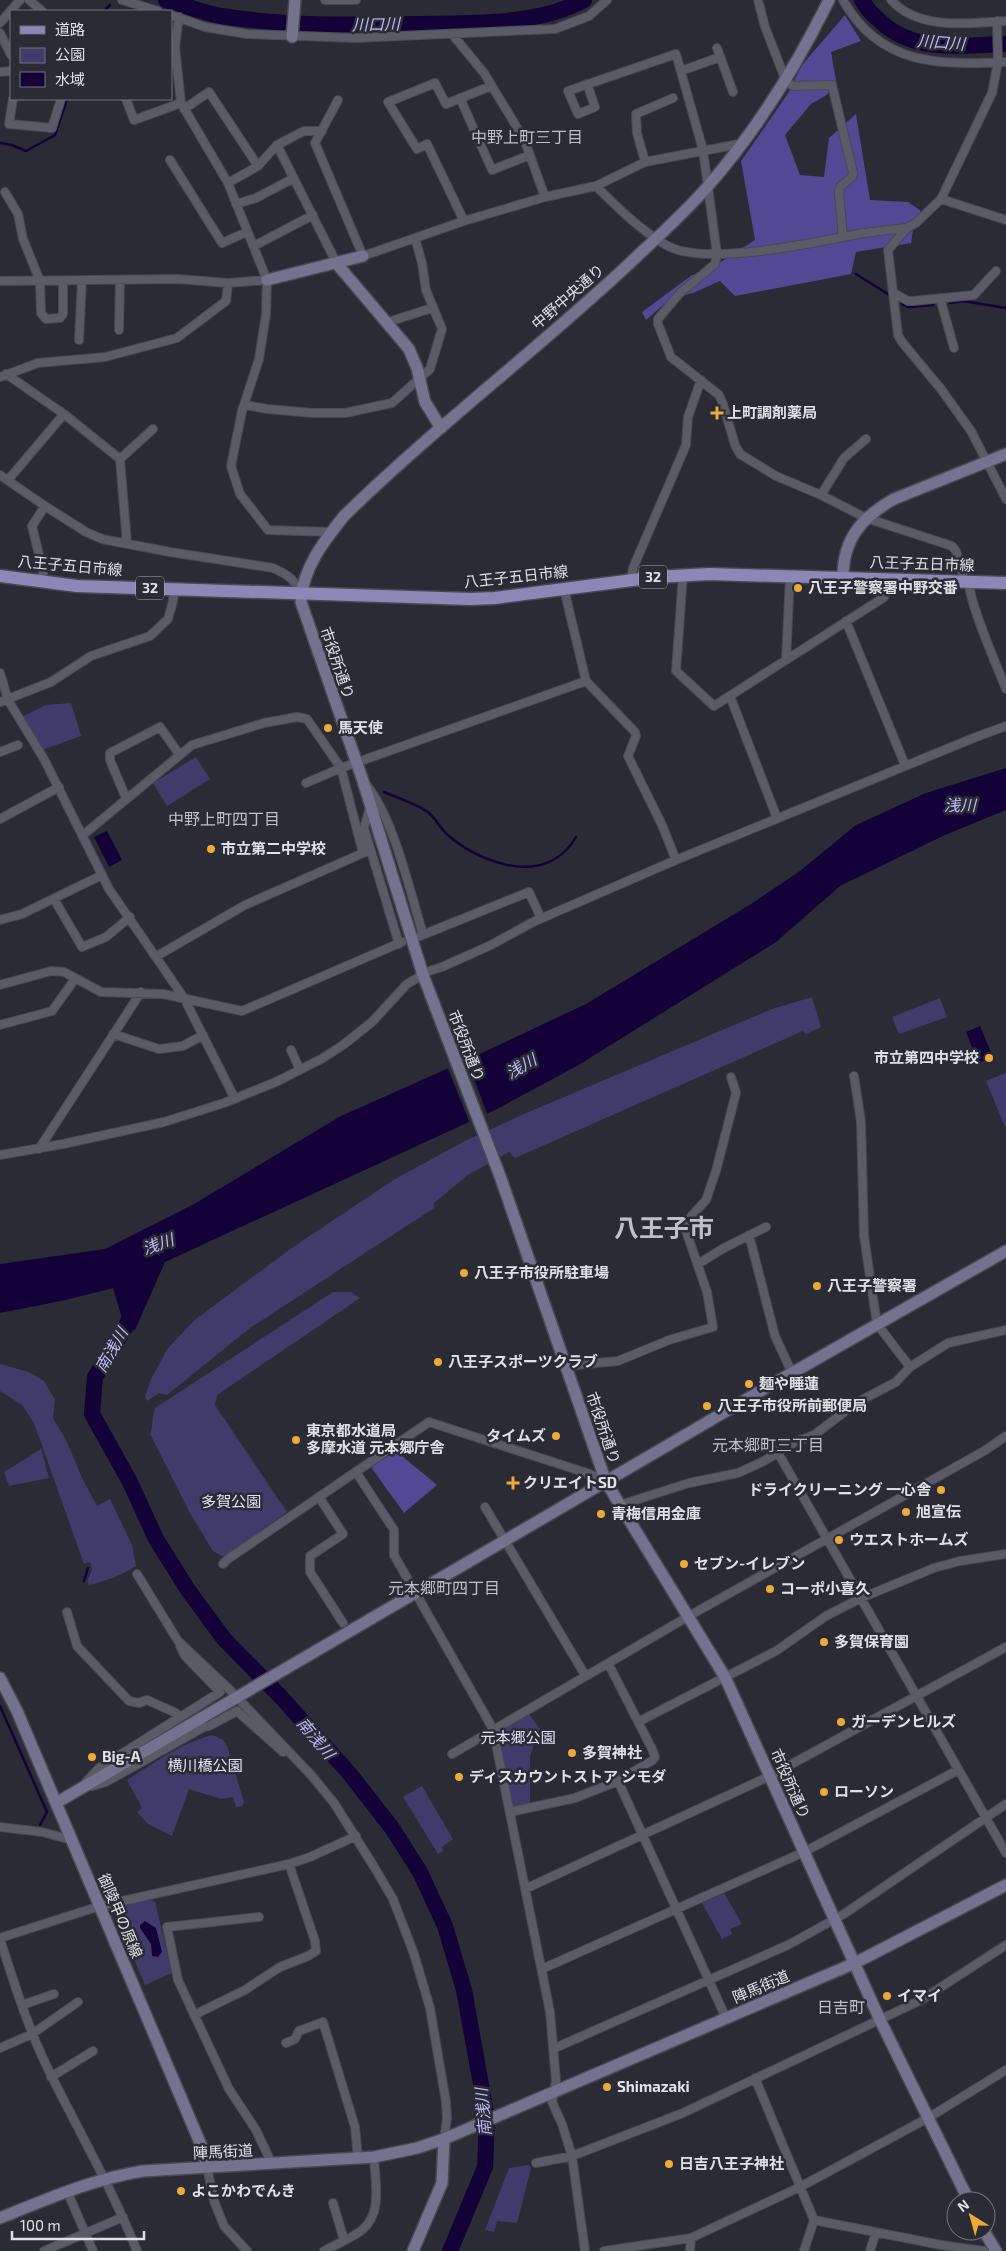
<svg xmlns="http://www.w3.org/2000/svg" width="1006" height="2251" font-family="'Exo 2','Noto Sans JP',sans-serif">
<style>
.green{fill:#403b6a}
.forest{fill:#524893}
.water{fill:#120238}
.pier{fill:#2b2b35}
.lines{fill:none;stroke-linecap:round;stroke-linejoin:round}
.stream{stroke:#120238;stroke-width:2.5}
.river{stroke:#120238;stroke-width:16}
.street-casing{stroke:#494852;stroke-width:10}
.secondary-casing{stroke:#494852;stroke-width:14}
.primary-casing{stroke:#494852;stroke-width:15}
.street{stroke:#5b5b67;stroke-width:8}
.secondary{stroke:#73728f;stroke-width:11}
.primary{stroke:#8b88b7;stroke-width:12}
.poi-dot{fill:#ebaa39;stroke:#2b2b35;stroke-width:2}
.labels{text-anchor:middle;stroke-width:5;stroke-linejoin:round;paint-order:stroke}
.shield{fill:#2b2b35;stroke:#aaaab2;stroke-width:1}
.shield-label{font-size:14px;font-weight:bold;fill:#e0e0e7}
.street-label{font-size:15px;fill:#e0e0e7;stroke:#2b2b35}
.poi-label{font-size:15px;font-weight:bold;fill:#e0e0e7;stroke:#2b2b35;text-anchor:start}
.park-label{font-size:15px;fill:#e1e1f7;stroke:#2b2b35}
.water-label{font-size:16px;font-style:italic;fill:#bebafb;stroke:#2b2b35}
.neighbourhood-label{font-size:16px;fill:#bfbecc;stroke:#2b2b35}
.town-label{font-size:25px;font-weight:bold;fill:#bfbecc;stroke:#2b2b35}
</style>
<rect width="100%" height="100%" fill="#2b2b35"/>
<path class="green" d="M71,703L81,736L39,751L19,718L46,705Z
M196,757L210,779L167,806L153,783Z
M812,997L821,1027L806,1034L803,1031L515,1158L509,1152L468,1175L434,1203V1208L250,1328L167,1395L159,1393L147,1401L145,1397L151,1379L168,1348L196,1319L296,1245L395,1179L465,1141L524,1114L772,1009Z
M940,998L947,1017L899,1034L892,1017Z
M1006,1073V1126L1005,1127L986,1081Z
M333,1292H351L360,1298L217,1395L215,1405L287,1512L224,1557L213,1551L191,1515L150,1434C154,1426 151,1416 155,1408Z
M0,1364L29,1372L44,1381L55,1400L53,1418L67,1442L82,1478L97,1506L110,1499L132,1545L136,1566C122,1575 106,1581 89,1585L87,1581L92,1570L90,1562L84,1564L34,1423L22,1405L0,1391Z
M41,1449L49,1478L9,1486L4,1472Z
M527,1712L540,1729L530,1756V1805L512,1808L497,1730Z
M213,1735L223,1740L227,1746L244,1802L242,1806L236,1807L233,1797L221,1799L189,1789L172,1836L148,1824L137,1812L142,1808L127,1780C153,1764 182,1742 213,1735Z
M422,1786L453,1839L442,1847L443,1851L438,1854L403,1797Z
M724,1893L742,1924L730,1929L732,1934L722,1939L702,1903Z
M150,1899L155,1902L172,1973L145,1985L112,1907Z
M529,2165L531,2168L517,2223L497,2221L494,2232L485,2230L509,2168Z"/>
<path class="forest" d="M845,15L861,41L831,52L837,86L825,96L811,104L785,135L800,175L824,177L829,138L856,114L870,200L908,202L921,211L915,218L911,243L856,252L851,274L735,296L720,281L693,293L670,299L646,320L642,312L692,275L711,270L719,263L755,240L741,161L787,95L802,65Z
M396,1451L437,1485L404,1513L371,1467Z"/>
<path class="water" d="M1006,768V810L945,835L840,886L776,942L577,1066L495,1110L165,1262L135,1330L125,1328L113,1288L61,1301L0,1313V1264L105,1249L194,1204L341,1116L469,1059L586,1004L751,904L800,871L856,825L926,793Z
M107,831L122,860L109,867L94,837Z
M980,1026L993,1057L978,1063L966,1032Z
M145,1921L156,1928L162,1952L158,1957L152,1956L151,1944L140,1928V1925Z"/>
<path class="pier" d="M466,1058L488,1116L470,1124L447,1066Z"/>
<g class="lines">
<path class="stream" d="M104,11L110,5
M0,143L12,145L26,151L55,135L67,99
M856,274L891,296
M950,303L963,301L1006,308
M902,304L908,307L933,305
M384,792C398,798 417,804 429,813C437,820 441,830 449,836C484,866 548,886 576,837
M84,1581L88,1568
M0,1706L47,1812L40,1825"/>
<path class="river" d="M166,0C184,5 203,13 221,16C286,26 351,25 416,24C469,23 537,26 584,0
M862,0C866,8 873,15 880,21C915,54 961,45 1006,44
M134,1309L125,1328L95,1377L92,1414L130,1482L156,1539L188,1590L224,1639L281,1697L349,1773L392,1828L420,1872L445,1926L464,1990L487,2118L485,2167L450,2251"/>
<g class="street-casing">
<path id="street" d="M29,0L42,11
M122,0L158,11
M325,0H356
M758,0L765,27L786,81L793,86L832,85L853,173L852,177L840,187L839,193L843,237
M843,0C880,66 939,65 1006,62
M891,0C919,31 969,23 1006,21
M171,15L205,27L247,34L355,38L555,29L589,16L607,0
M179,17L175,47L181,103L228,183L267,280L266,314L259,359L242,411L231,466L240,494L268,530L331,532
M997,21L998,62L992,93L941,199L916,223L907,228L888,250L898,335L902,342L941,389L971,431L1006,499
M0,23L20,0
M0,33L11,55
M452,34L484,73L524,139L545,197
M717,48L733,92
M681,71L720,57
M0,72L11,71
M587,84L595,107L578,114L568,91L676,54L703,150L717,254L715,264L680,293L658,319V324L671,357L719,395L723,404L735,445L740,454L776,476L821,495L866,518L952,546L956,551L965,582
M460,98L492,170L530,155
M13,99L9,124L52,128L61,99
M126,99L134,120L181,103
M338,100L315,143L363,256L464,221L545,197L596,186L645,162L744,143
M184,109L209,92L258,166
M277,145L337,264
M170,160L222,243L247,232
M645,162L637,133L636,114L673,98
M228,183L258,166L277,145L304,131H322
M596,186C617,207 640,230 666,245C701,266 802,245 843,237C864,232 886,230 907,228
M5,192L18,214L23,239L40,281L41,313L46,319L60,318L63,314V281
M941,199L1006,220
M236,204L256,198L294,178
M464,221L427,144L417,149L388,102L435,83L446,104L491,86
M254,246L313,215
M0,281L177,279L228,283L267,280
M894,293L908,301H913L974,295L996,271
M940,298L954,348
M388,322L432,308
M119,330L120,280
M79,340L82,280
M6,374L64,414L120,459
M0,377L38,363L105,357L177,338L226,301L228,283
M245,405L267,409L313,413H345L392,403L430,369L442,329L426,290L422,263L415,238
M0,475L45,506L86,532L102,539L170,552L273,568C287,574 294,579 301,593
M8,480L64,414
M821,495L844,458L866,439
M127,544L120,459L153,429
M683,574L676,671L714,706L883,598L896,580
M631,580L633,568L686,445L688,417L701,380
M969,582C969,603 997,666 1006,689
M42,583L43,571L32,526L45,506
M564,589L586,681L635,732L636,736L628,756L662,825L676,860
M846,621L905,765
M786,660L790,576
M0,673L8,700L44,759L109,889L184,998L235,1099
M730,696L777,818
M0,702L51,682L91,656L150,636L168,619L173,601L174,589
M0,752L18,745
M306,783L341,768L586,681
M367,786C394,819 410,892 423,934
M126,798L110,760V753L160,727L179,754
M370,808L364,828L399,944
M0,819L59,787
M83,835L192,745L264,723L297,717L307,719L341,768L363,853
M54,899L82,947L106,937L130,917
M0,920L22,914L102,875
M420,936L529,892L541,918
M157,956L245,905L370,850
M0,985L51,971L64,972L101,992L163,994L242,1011L402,942
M0,1025L52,1011L75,979
M113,1034L159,1049L183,1046L203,1035
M291,1050L300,1070
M854,1076L861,1122L864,1236L877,1324L910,1367
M39,1149L141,992
M0,1155L63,1144L164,1122L224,1103L278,1081L323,1058L343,1045L372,1022L407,984L429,971L442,967L491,945L533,922L676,860L976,737L1006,726
M749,1235L775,1336L792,1373
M698,1264L724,1248L766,1227
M565,1366L618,1361L669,1340L713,1327L707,1292L685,1228L686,1222L706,1200L716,1171L736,1093L731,1077
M777,1451L1006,1853
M356,1472L394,1530V1555L493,1729L550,2012L556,2081L552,2102L562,2124L572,2156L585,2251
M319,1497L343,1534L310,1556V1572L343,1623
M620,1505L689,1483L738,1473L764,1461L795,1442L814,1435L856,1403L896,1382L910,1367L948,1343L1006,1330
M485,1507L585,1675
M223,1564L228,1559L429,1422L590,1474L606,1482
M137,1574L178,1641L231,1691L312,1776L334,1803L373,1865L393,1899L414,1954L430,2008L446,2102L447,2118L444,2139
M67,1612L77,1646L129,1701L139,1703L147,1700L176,1713L179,1718
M638,1722L776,1651L826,1616L861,1598L934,1568L960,1561L1006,1554
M452,1754L696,1612L984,1451L1006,1436
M618,1781L726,2018
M86,1782L99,1768L220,1692L185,1656L180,1646
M92,1786L106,1782L204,1727L209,1726L237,1711L283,1752
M510,1812L575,1798L618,1781L653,1760L655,1757L652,1749L608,1663
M0,1827L42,1832L72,1840
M525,1889L770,1776L1006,1647
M259,1917L167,1927L178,1980L229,2089L256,2130L272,2164
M0,1938L100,1906L289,1864L310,1857L356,1836
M0,1939C15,1986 30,2034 52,2077C81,2135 113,2191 137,2251
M542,1969L804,1852L958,1770
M22,2005L54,1994
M194,2015L245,1990L280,1967L308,1956L316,1951L315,1941L289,1864
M286,2043L295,2039L299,2031L323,2022L355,2127L358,2158
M0,2048L32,2034L78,2002
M555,2048L788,1945L844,1914L1006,1804
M51,2077L93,2051
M755,2078L814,2220L804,2251
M536,2163L572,2156L683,2113L921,2000L1006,1945
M207,2167L214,2201L224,2226L247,2251
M67,2191L93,2251
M333,2203L344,2240
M814,2220L941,2245L984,2251
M44,2251L123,2217
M324,2251C336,2244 351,2239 362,2230C383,2214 375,2180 374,2157
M604,2251L691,2238L800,2187L928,2118L1006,2070
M690,2251L691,2238
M870,2251L876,2232"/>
</g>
<g class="secondary-casing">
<path id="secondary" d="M829,0C796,67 757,130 708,186C684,214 656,238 630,263C537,350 435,427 344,516C324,541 302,569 301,602L363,781L423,975L500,1176L606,1482L725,1677L880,2020L969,2201
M292,37L295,0
M337,264L409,349L417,368L425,402L441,428
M267,280L363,256
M843,577C843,539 862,517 894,499L1006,454
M0,1678L17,1711L56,1803L201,2145L207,2167
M56,1803L764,1389L1006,1251
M0,2218C47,2199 93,2179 143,2171L374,2157L417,2148L444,2139L855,1963L1006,1885
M984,2231L996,2251
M413,2251L442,2183L444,2139"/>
</g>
<g class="primary-casing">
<path id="primary" d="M0,576L77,586L470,599L495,598L656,577L709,574L1006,583"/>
</g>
<use href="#street" class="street"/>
<use href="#secondary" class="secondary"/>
<use href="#primary" class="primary"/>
</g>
<g class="poi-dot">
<path d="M714.5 405.5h5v5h5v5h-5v5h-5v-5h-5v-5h5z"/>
<circle cx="798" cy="588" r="5"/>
<circle cx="328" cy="728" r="5"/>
<circle cx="211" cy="849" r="5"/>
<circle cx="989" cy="1058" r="5"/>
<circle cx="464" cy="1273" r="5"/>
<circle cx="817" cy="1286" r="5"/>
<circle cx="438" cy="1362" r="5"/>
<circle cx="749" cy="1384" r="5"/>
<circle cx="707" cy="1406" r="5"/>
<circle cx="556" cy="1436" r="5"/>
<circle cx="296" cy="1440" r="5"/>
<path d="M510.5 1475.5h5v5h5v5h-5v5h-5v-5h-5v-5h5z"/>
<circle cx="941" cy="1490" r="5"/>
<circle cx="906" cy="1512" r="5"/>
<circle cx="601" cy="1514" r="5"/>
<circle cx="839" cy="1540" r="5"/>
<circle cx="684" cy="1564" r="5"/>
<circle cx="770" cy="1589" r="5"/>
<circle cx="824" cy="1642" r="5"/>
<circle cx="841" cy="1722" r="5"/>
<circle cx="572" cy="1753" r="5"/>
<circle cx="92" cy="1757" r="5"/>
<circle cx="459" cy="1777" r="5"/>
<circle cx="824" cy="1792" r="5"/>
<circle cx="887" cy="1996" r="5"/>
<circle cx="607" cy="2087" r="5"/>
<circle cx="669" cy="2164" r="5"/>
<circle cx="181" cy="2191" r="5"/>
</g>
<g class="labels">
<g class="shield">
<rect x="639" y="565.5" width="28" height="23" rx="4"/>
<rect x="136" y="576.5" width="28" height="23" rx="4"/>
</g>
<g class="shield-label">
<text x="653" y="582">32</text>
<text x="150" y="593">32</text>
</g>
<g class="street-label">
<text transform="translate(568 297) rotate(-41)" y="5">中野中央通り</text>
<text transform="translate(922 564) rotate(2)" y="5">八王子五日市線</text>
<text transform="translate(70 566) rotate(5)" y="5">八王子五日市線</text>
<text transform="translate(516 577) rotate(-6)" y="5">八王子五日市線</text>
<text transform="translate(337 663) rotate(71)" y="5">市役所通り</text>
<text transform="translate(466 1046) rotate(69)" y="5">市役所通り</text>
<text transform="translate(603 1428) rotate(71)" y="5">市役所通り</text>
<text transform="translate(790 1784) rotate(66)" y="5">市役所通り</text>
<text transform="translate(120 1916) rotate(67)" y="5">御陵甲の原線</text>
<text transform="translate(761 1987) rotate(-23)" y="5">陣馬街道</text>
<text transform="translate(223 2152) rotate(-3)" y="5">陣馬街道</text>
</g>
<g class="poi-label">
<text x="727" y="418">上町調剤薬局</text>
<text x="808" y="593">八王子警察署中野交番</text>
<text x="338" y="733">馬天使</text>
<text x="221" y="854">市立第二中学校</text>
<text x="979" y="1063" text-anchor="end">市立第四中学校</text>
<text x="474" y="1278">八王子市役所駐車場</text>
<text x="827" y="1291">八王子警察署</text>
<text x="448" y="1367">八王子スポーツクラブ</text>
<text x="759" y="1389">麺や睡蓮</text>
<text x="717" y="1411">八王子市役所前郵便局</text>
<text x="306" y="1436">東京都水道局<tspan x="306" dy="17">多摩水道 元本郷庁舎</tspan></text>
<text x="546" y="1441" text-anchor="end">タイムズ</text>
<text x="523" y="1488">クリエイトSD</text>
<text x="931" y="1495" text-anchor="end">ドライクリーニング 一心舎</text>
<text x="916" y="1517">旭宣伝</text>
<text x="611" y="1519">青梅信用金庫</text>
<text x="849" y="1545">ウエストホームズ</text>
<text x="694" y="1569">セブン-イレブン</text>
<text x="780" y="1594">コーポ小喜久</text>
<text x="834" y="1647">多賀保育園</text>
<text x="851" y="1727">ガーデンヒルズ</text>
<text x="582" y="1758">多賀神社</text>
<text x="102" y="1762">Big-A</text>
<text x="469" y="1782">ディスカウントストア シモダ</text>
<text x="834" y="1797">ローソン</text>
<text x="897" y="2001">イマイ</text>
<text x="617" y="2092">Shimazaki</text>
<text x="679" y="2169">日吉八王子神社</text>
<text x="191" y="2196">よこかわでんき</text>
</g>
<g class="park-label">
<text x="231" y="1507">多賀公園</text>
<text x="518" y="1743">元本郷公園</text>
<text x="205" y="1771">横川橋公園</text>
</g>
<g class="water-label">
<text transform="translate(376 24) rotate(-1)" y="6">川口川</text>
<text transform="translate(941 42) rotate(4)" y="6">川口川</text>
<text x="960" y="811">浅川</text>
<text transform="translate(521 1066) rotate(-30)" y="6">浅川</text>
<text transform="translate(158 1244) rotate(-20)" y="6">浅川</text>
<text transform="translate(111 1350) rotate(-60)" y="6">南浅川</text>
<text transform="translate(316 1738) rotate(50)" y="6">南浅川</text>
<text transform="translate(483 2112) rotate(-95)" y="6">南浅川</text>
</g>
<g class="neighbourhood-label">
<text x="527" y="143">中野上町三丁目</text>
<text x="224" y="825">中野上町四丁目</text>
<text x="768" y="1451">元本郷町三丁目</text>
<text x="444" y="1594">元本郷町四丁目</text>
<text x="841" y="2013">日吉町</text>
</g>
<g class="town-label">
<text x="664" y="1237">八王子市</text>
</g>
</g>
<rect x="10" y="10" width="162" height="90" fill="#2b2b35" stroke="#73737c"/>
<rect x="20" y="26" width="25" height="8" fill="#8b88b7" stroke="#73737c"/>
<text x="55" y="35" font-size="15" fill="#e0e0e7">道路</text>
<rect x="20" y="48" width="25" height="15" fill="#403b6a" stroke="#73737c"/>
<text x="55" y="60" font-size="15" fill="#e0e0e7">公園</text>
<rect x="20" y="72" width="25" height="15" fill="#120238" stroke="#73737c"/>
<text x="55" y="85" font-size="15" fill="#e0e0e7">水域</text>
<g transform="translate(971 2216) rotate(323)"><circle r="24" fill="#2b2b35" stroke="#73737c"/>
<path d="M0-4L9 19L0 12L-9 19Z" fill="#ebaa39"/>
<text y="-8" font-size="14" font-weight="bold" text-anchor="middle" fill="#e0e0e7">N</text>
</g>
<path d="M12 2231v8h132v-8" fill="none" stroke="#e0e0e7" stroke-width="2.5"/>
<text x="20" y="2231" font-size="15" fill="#e0e0e7" stroke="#2b2b35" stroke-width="4" paint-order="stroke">100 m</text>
</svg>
